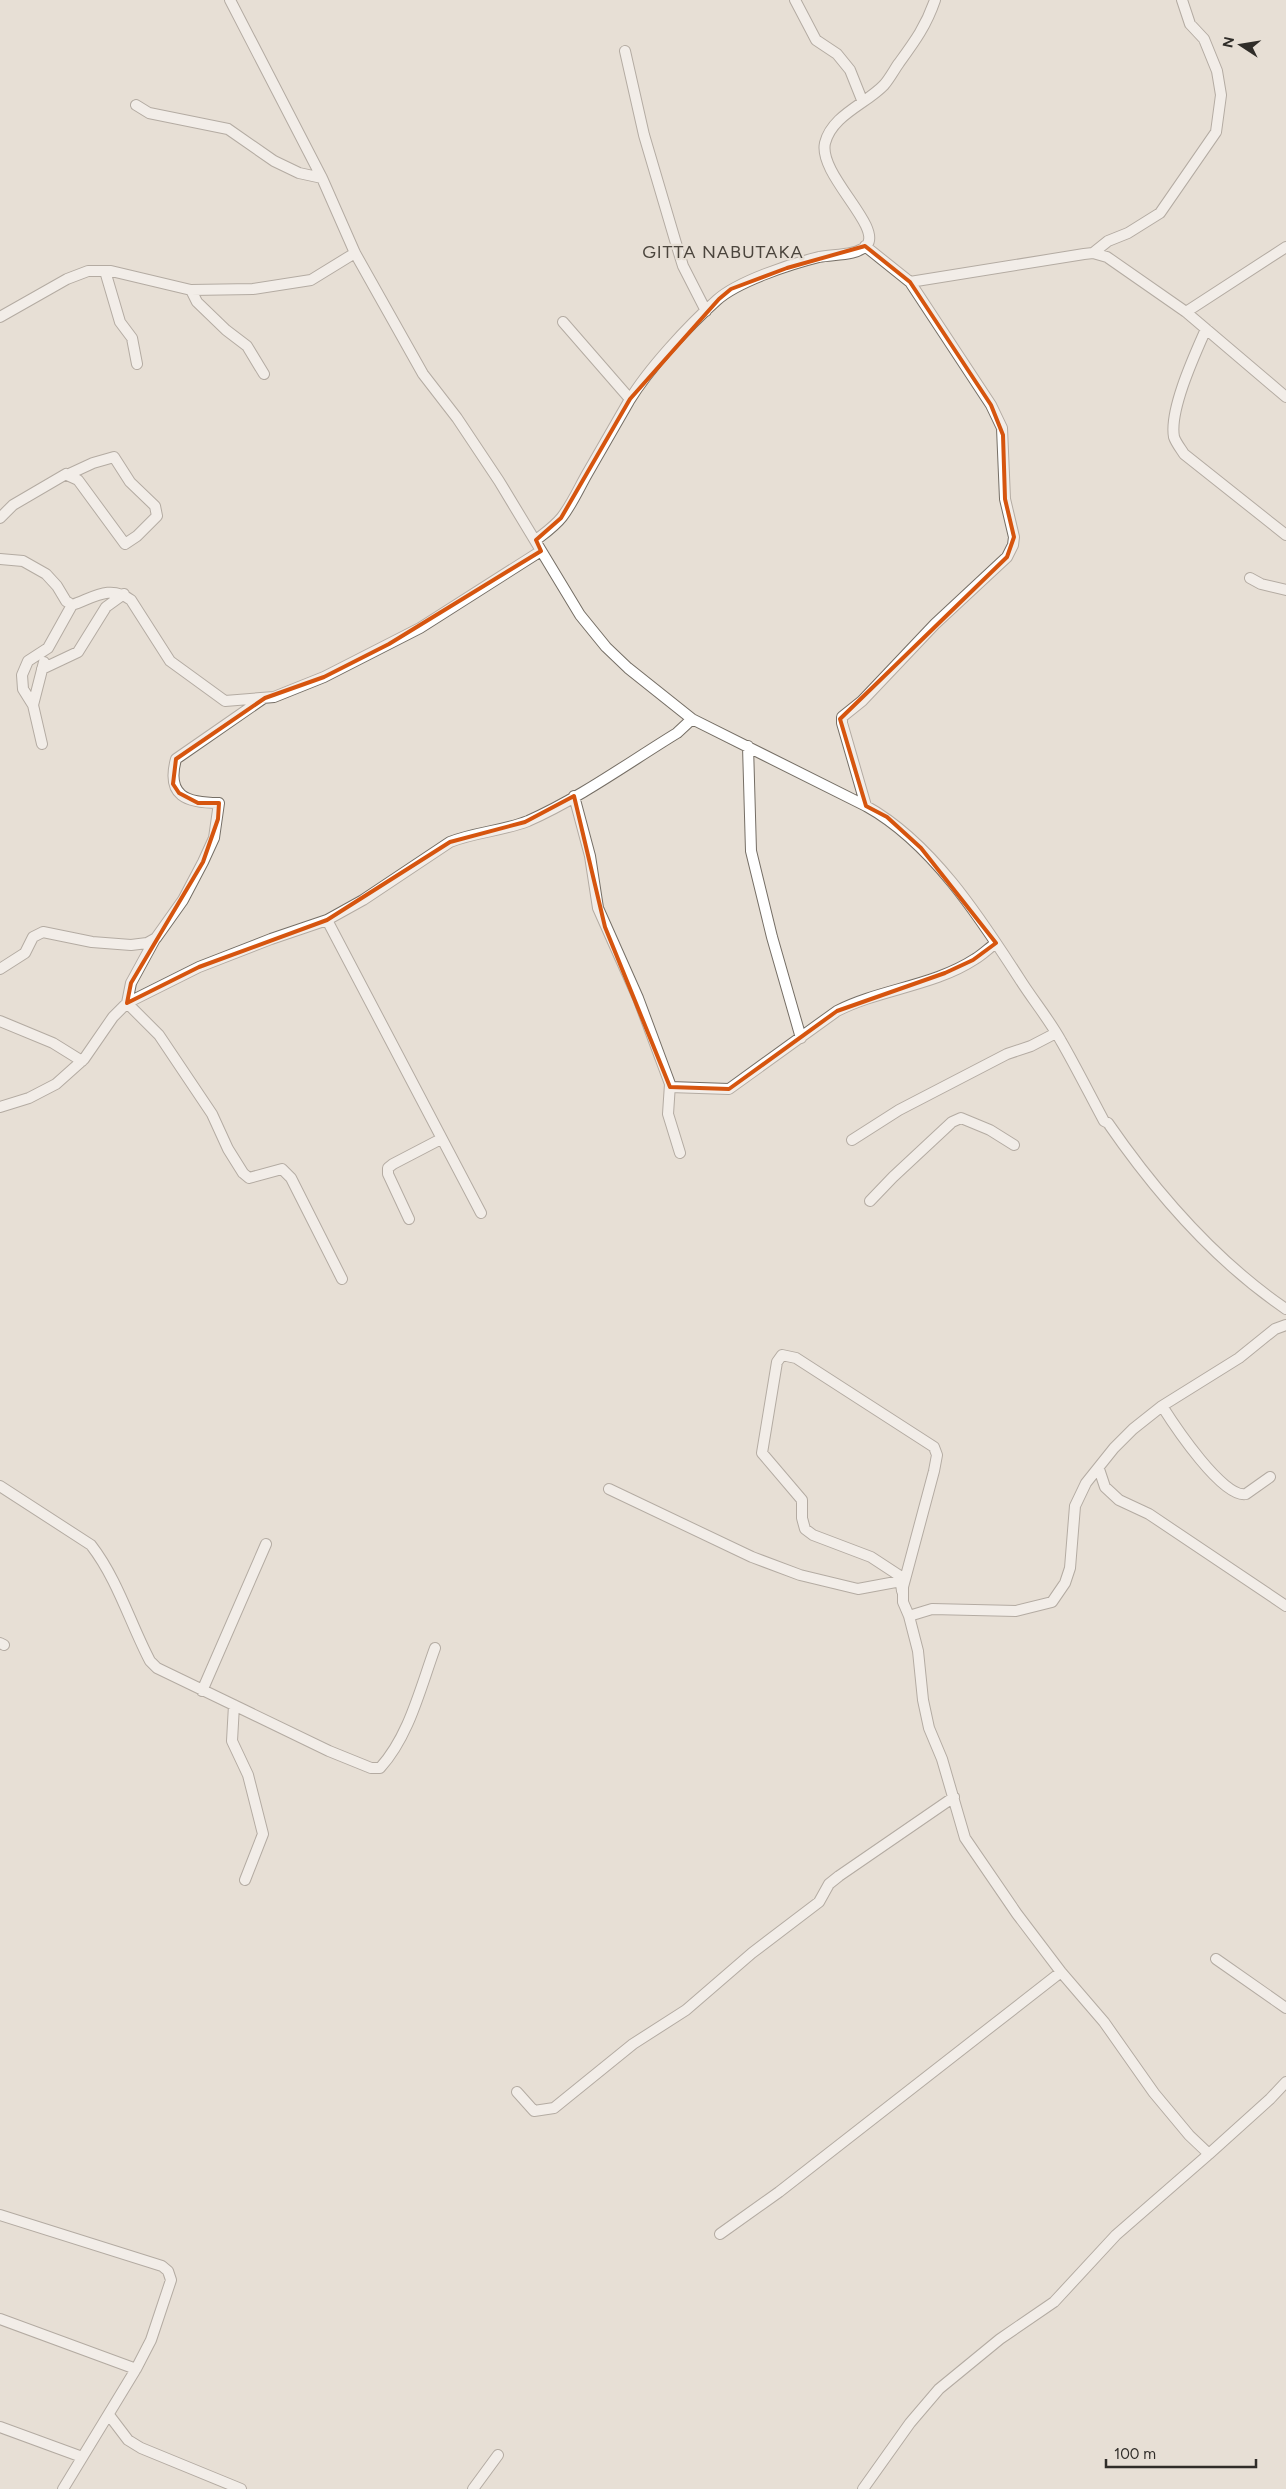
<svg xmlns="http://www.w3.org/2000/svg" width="1286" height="2489" font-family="Figtree,sans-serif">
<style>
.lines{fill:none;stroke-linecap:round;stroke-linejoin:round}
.street-casing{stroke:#756e65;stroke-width:12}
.street{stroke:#fff;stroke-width:10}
.marked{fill:none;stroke:#d6550f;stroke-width:4;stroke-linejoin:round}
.labels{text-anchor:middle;stroke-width:4.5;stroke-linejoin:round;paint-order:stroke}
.quarter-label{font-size:18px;letter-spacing:1px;fill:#4b453d;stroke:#e7dfd5}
</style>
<rect width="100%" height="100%" fill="#e7dfd5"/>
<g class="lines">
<g class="street-casing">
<path id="street" d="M230,0L322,178L355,253L423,374L457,418L499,481L580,615L606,647L628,668L692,719L866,806C931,842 979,916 1019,978C1032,999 1049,1019 1061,1041C1076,1067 1090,1095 1104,1121L1108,1123C1157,1194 1214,1260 1286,1309
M795,0L816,40L837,54L850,70L862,100
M625,51L644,135L675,240L683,266L706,311
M136,105L149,113L228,129L274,161L299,173L322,178
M865,246L910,282L991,405L1002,428L1005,499L1014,537L1013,545L1007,557L935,624L862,701L842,717V723L866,806
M1093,253L1108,241L1128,233L1160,213L1216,132L1221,95L1217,71L1204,39L1190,24L1182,0
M105,271L120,322L132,338L137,364
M910,282L1084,254L1093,253L1107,257L1186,312L1286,397
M191,290L197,302L226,330L247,346L264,374
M1186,312L1286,247
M0,317L67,279L88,271H111L191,290L253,289L311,280L355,253
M563,322L630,399
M1206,329C1195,354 1169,410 1174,437C1176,443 1181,449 1184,454L1286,535
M0,518L13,505L66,474L67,475L78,480L125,544L137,536L157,516L155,506L130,482L114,457L93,463L67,475
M536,540C545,533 555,526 562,517C572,504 579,488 587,474C601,450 615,425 629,401C649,368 688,326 717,300C738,281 791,264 819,257C833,254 857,256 867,245C882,226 818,174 825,143C832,115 866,104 884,85C890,78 894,70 899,63C915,41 926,26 935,0
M0,559L23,561L46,574L57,586L66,601L72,605C93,598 110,584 131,600L170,661L225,701L274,697L324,677L420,628L541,551
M1250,578L1261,584L1286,590
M42,669L78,652L106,607L124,594
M33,705L44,662
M42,744L33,705L23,689L22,675L28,661L48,648L72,605
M748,746L751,851L772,937L801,1038
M574,796L590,856L598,908L638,998L670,1084L668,1114L680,1153
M327,920L481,1213
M155,939L131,983L127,1003L159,1035L212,1114L228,1149L243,1173L249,1178L282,1169L291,1178L342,1279
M0,969L25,953L33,937L43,932L92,942L131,945L147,943L156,938L183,900L203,862L214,838L219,803C186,803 166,796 176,759L264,698
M0,1021L53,1043L82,1061
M670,1087L729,1089L837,1011C880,989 934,986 975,959C982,955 989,948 996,943
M0,1107L29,1098L56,1084L84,1059L113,1017L127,1003L199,967L271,939L327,920L363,900L450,842C475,832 503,831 528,821C580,798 628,763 677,733L692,719
M852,1140L899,1110L1007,1054L1031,1046L1056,1033
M870,1201L893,1177L952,1122L961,1118L990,1130L1014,1145
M409,1219L388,1174V1168L393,1164L441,1139
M1286,1325L1275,1329L1239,1358L1162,1406L1133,1429L1114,1448L1086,1483L1075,1506L1070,1568L1065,1583L1052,1602L1016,1611L932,1609L909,1616L918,1651L923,1700L929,1728L942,1759L965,1838L1017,1914L1061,1972L1104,2022L1154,2093L1189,2135L1209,2154L1270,2099L1286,2082
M1162,1406C1174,1425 1223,1499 1246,1494L1270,1477
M1099,1469L1105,1487L1119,1500L1149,1514L1286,1606
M0,1486L91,1545C118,1580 130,1623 150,1661L157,1668L329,1751L371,1768H380C409,1736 420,1689 435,1648
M609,1489L752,1557L800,1575L858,1589L901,1581
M902,1591L900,1576L871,1557L813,1535L805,1529L802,1518V1500L762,1453L777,1362L782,1355L796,1358L934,1447L937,1455L934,1471L903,1587V1602L909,1616
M0,1643L4,1645
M202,1691L266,1544
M234,1705L232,1741L248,1775L263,1834L245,1880
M1216,1959L1286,2008
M517,2092L534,2111L554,2108L633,2044L686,2010L752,1953L819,1902L829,1884L839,1876L954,1797
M0,2215L162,2266L168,2271L171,2280L151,2340L136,2369L63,2489
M720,2234L779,2192L1061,1972
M0,2319L136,2369
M109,2415L128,2440L141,2448L241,2489
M0,2427L82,2457
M473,2489L498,2455
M863,2489L910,2423L939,2389L1000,2339L1054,2302L1116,2235L1209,2154"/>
</g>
<use href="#street" class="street"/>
</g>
<path d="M0 0H1286V2489H0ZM865,246L910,282L991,405L1003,435L1005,499L1014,537L1007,557L840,719L866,806L887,817L921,848L996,943L973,960L945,973L837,1011L729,1089L670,1087L605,927L574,796L525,822L450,842L327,920L199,967L127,1003L131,983L203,862L218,819L219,803H198L179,793L173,784L176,759L265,698L324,677L389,644L541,551L536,540L561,518L630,399L719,299L731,289L787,268Z" fill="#e7dfd5" fill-opacity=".55" fill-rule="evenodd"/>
<path class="marked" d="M865,246L910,282L991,405L1003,435L1005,499L1014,537L1007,557L840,719L866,806L887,817L921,848L996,943L973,960L945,973L837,1011L729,1089L670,1087L605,927L574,796L525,822L450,842L327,920L199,967L127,1003L131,983L203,862L218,819L219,803H198L179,793L173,784L176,759L265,698L324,677L389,644L541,551L536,540L561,518L630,399L719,299L731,289L787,268Z"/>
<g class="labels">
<g class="quarter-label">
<text x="723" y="258">GITTA NABUTAKA</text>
</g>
</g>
<g transform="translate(1241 45) rotate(282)" stroke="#e7dfd5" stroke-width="4" paint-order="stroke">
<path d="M0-4L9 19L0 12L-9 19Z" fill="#302d29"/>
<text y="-8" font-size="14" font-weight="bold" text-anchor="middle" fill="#302d29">N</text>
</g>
<path d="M1106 2459v8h150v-8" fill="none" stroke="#302d29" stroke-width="2.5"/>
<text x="1114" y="2459" font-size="15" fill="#302d29" stroke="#e7dfd5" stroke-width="4" paint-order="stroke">100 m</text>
</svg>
